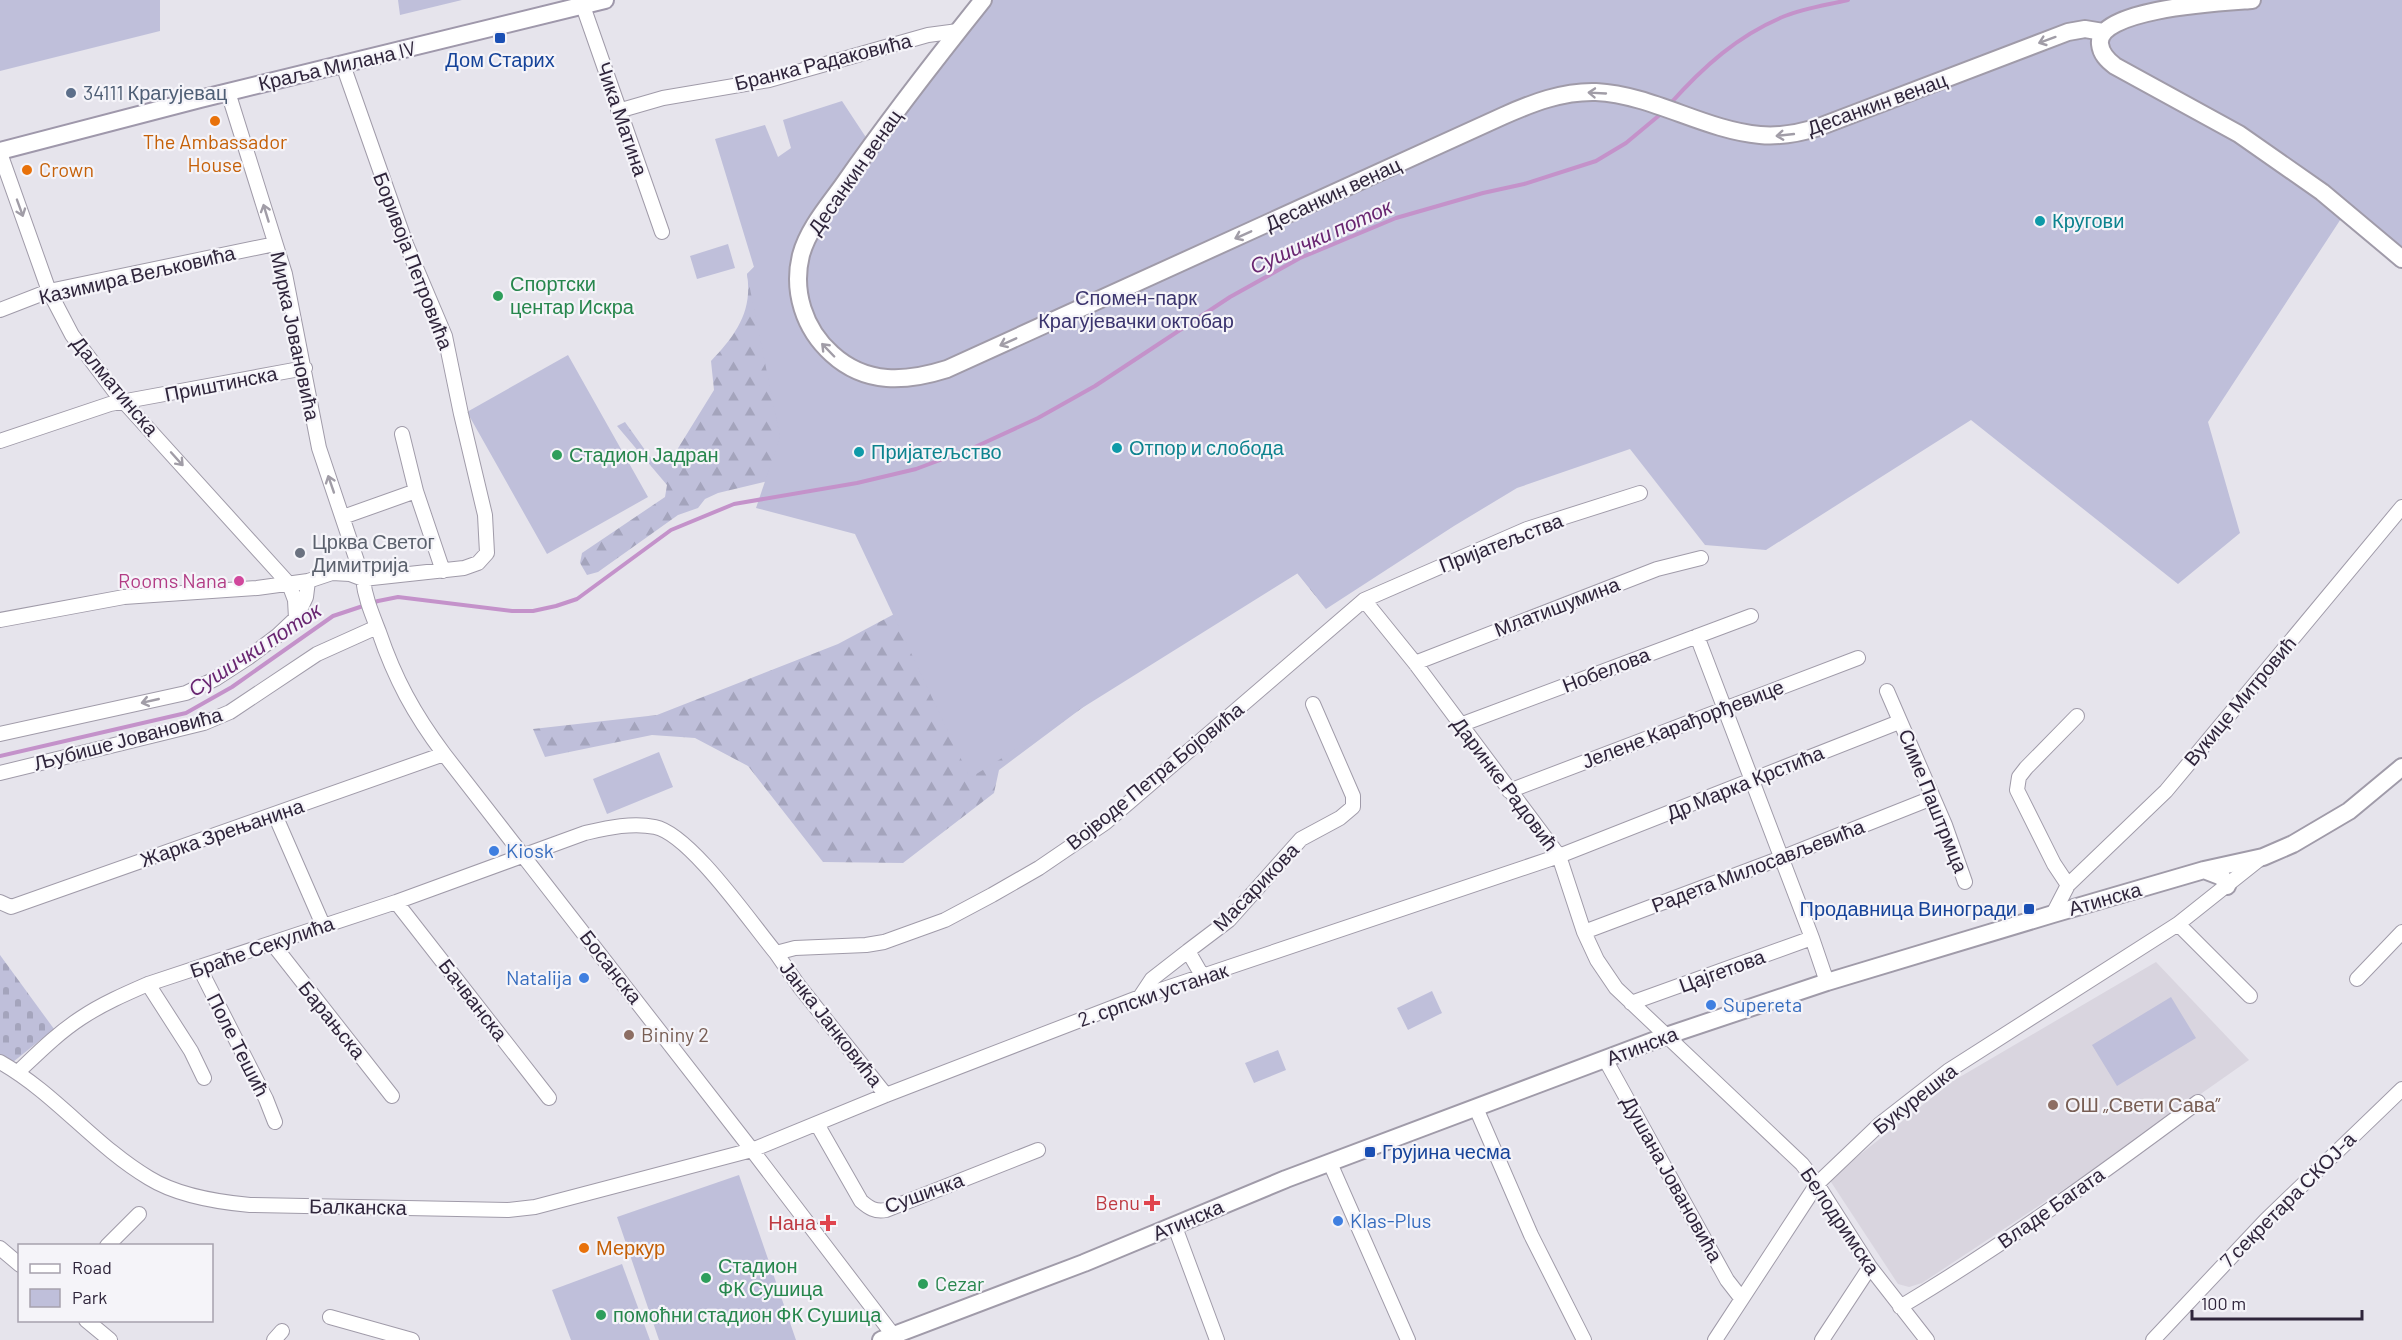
<svg xmlns="http://www.w3.org/2000/svg" width="2402" height="1340" font-family="Barlow,sans-serif">
<style>
.built{fill:#d9d5df}
.forest{fill:url(#forest-firs)}
.cemetery{fill:url(#cemetery-stones)}
.park{fill:#bfbfda}
.lines{fill:none;stroke-linecap:round;stroke-linejoin:round}
.stream{stroke:#c492ca;stroke-width:4}
.minor-casing{stroke:#a09ba9;stroke-width:16}
.tertiary-casing{stroke:#a09ba9;stroke-width:20}
.secondary-casing{stroke:#9f98ab;stroke-width:20}
.minor{stroke:#fff;stroke-width:14}
.tertiary{stroke:#fff;stroke-width:16}
.secondary{stroke:#fff;stroke-width:16}
.oneway{stroke:#a19da7}
.transit-dot{fill:#1a4fb4;stroke:#f5f4f9;stroke-width:2}
.service-dot{fill:#5c6f8a;stroke:#f5f4f9;stroke-width:2}
.food-dot{fill:#e8710a;stroke:#f5f4f9;stroke-width:2}
.culture-dot{fill:#0f9aa8;stroke:#f5f4f9;stroke-width:2}
.leisure-dot{fill:#2e9e5b;stroke:#f5f4f9;stroke-width:2}
.worship-dot{fill:#6b7280;stroke:#f5f4f9;stroke-width:2}
.hotel-dot{fill:#d1479c;stroke:#f5f4f9;stroke-width:2}
.shop-dot{fill:#3f7fe0;stroke:#f5f4f9;stroke-width:2}
.education-dot{fill:#8d6e63;stroke:#f5f4f9;stroke-width:2}
.health-dot{fill:#e0444e;stroke:#f5f4f9;stroke-width:2}
.labels{text-anchor:middle;stroke-width:4.5;stroke-linejoin:round;paint-order:stroke}
.transit-label{font-size:20px;fill:#164399;stroke:#f5f4f9}
.street-label{font-size:20px;fill:#2f253b;stroke:#f5f4f9}
.service-label{font-size:20px;fill:#4e5e75;stroke:#f5f4f9;text-anchor:start}
.food-label{font-size:20px;fill:#c56008;stroke:#f5f4f9;text-anchor:start}
.culture-label{font-size:20px;fill:#0d838f;stroke:#f5f4f9;text-anchor:start}
.leisure-label{font-size:20px;fill:#27864d;stroke:#f5f4f9;text-anchor:start}
.park-label{font-size:20px;fill:#3b346e;stroke:#f5f4f9}
.worship-label{font-size:20px;fill:#5b616d;stroke:#f5f4f9;text-anchor:start}
.hotel-label{font-size:20px;fill:#b23c85;stroke:#f5f4f9;text-anchor:end}
.shop-label{font-size:20px;fill:#366cbe;stroke:#f5f4f9;text-anchor:start}
.education-label{font-size:20px;fill:#785e54;stroke:#f5f4f9;text-anchor:start}
.health-label{font-size:20px;fill:#be3a42;stroke:#f5f4f9;text-anchor:end}
.water-label{font-size:21px;font-style:italic;fill:#692671;stroke:#f5f4f9}
</style>
<defs>
<pattern id="forest-firs" width="22" height="20" patternUnits="userSpaceOnUse" patternTransform="scale(1.5)"><rect width="22" height="20" fill="#bfbfda"/><path d="M5 1l3.5 6h-7zM16 11l3.5 6h-7z" fill="#a4a4bc"/></pattern>
<pattern id="cemetery-stones" width="16" height="16" patternUnits="userSpaceOnUse" patternTransform="scale(1.5)"><rect width="16" height="16" fill="#bfbfda"/><path d="M2 7V4a2 2 0 0 1 4 0v3zM10 15v-3a2 2 0 0 1 4 0v3z" fill="#a4a4bc"/></pattern>
</defs>
<rect width="100%" height="100%" fill="#e6e4ec"/>
<path class="built" d="M2156,962L2249,1060L2084,1176L1922,1283L1909,1287L1898,1284L1829,1179L1953,1081Z"/>
<path class="forest" d="M754,267L791,383L776,479L718,493L705,499L698,508L678,515L598,572L587,575L580,563L582,553L665,497L667,485L617,426L625,422L650,457L663,463L672,458L714,390L711,361C736,335 753,311 747,274Z
M1212,433L1326,609L1297,573L1090,702L999,770L994,793L903,863L823,862L748,766L695,738L652,735L545,757L533,729L657,715L838,644L928,596Z"/>
<path class="cemetery" d="M0,955L54,1029L13,1062L0,1054Z"/>
<path class="park" d="M0,0H160V31L0,71Z
M398,0H462L400,15Z
M989,0H2402V250L2348,208L2208,422L2240,533L2178,584L1971,420L1766,550L1705,545L1630,449L1517,488L1454,526L1326,609L1298,573L970,778L855,534L756,508L780,437L747,274L754,267L715,139L765,125L778,157L791,148L783,120L842,101L871,145Z
M728,244L735,268L697,279L690,256Z
M568,355L648,497L547,554L467,412Z
M659,752L673,787L607,814L593,779Z
M1432,991L1442,1013L1408,1030L1397,1008Z
M2171,997L2196,1038L2117,1086L2092,1045Z
M1278,1050L1286,1070L1254,1083L1245,1063Z
M739,1175L796,1340H659L617,1217Z
M622,1264L650,1340H571L552,1290Z"/>
<g class="lines">
<path class="stream" d="M1669,105C1703,67 1738,35 1785,16C1805,8 1827,5 1848,0
M0,756L186,713L232,687L333,616L378,601L398,597L512,611H533L556,606L577,599L671,530L734,504L857,483L916,469L975,447L1038,418L1095,386L1230,297L1300,258L1396,218L1483,193L1524,184L1596,161L1626,143L1662,113"/>
<g class="minor-casing">
<path id="minor" d="M583,6L662,232
M228,92L285,274L319,448L363,579C365,598 372,614 379,632C395,679 414,714 444,754L752,1150L897,1340
M618,111L663,98L769,80L928,35L958,31
M0,153L49,291L72,335L115,392L289,584L295,600L296,618L277,636L249,657L215,679L186,693L0,734
M0,310L49,291L275,244
M402,434L416,491
M0,441L110,404L305,368
M343,517L416,491L443,571
M1364,600L1415,663L1559,856L1584,932L1597,960L1616,988L1802,1164L1817,1184L1870,1267L1927,1340
M297,616L306,597L308,581
M0,620L124,597L257,588L308,581L332,573L350,574L363,579L464,568L478,563L487,553L485,515L461,414L445,336L406,244L343,65
M1697,636L1812,938L1827,982
M1415,663L1657,569L1701,558
M1900,721L1945,825L1965,882
M1460,725L1751,616
M0,773L204,723L230,712L317,654L377,627
M1509,791L1858,658
M275,815L323,925
M2068,885L2054,864L2017,790L2019,777L2026,768L2077,716
M0,902L11,907L444,754
M396,902L549,1098
M2053,914L2068,885L2166,791L2402,507
M2178,924L2250,996
M1584,932L1781,858L1932,798
M272,943L392,1096
M776,953L799,986L886,1095
M200,969L266,1099L275,1122
M1203,977L1188,951L1229,920L1301,839L1340,818L1353,807V796L1313,704
M2357,979L2402,932
M148,984L191,1051L204,1078
M1140,997L1152,979L1188,951
M1631,1003L1812,938
M1605,1059L1727,1280L1741,1298
M0,1062C55,1093 95,1146 149,1178C178,1196 217,1202 250,1205L508,1210L535,1207L752,1150L886,1095L1140,997L1559,856L1894,724L1900,721L1887,691
M18,1072C38,1053 58,1033 81,1018C102,1004 125,994 148,984L396,902L585,833C607,828 632,822 655,827C690,834 751,923 776,953L795,948L866,945L884,942L945,920L992,895L1039,868L1105,823L1364,600L1527,529L1640,493
M1476,1108L1531,1235L1584,1340
M817,1124L861,1201C869,1208 875,1212 886,1210L1038,1150
M1330,1163L1408,1340
M1175,1227L1217,1340
M107,1246L139,1214
M0,1248L20,1265
M1900,1307C2004,1245 2101,1174 2198,1102
M330,1317L412,1340
M86,1320L110,1340
M274,1340L282,1331
M1715,1340L1817,1184L1880,1124L1948,1071L2178,924L2261,858
M1822,1340L1870,1267
M2153,1340L2266,1220L2402,1089"/>
</g>
<g class="tertiary-casing">
<path id="tertiary" d="M983,0C935,60 887,122 843,185C828,206 808,229 801,255C792,291 804,329 832,354C866,385 906,382 947,369L1503,116C1532,103 1563,91 1596,92C1653,95 1704,130 1760,135C1781,137 1800,133 1819,127L2068,32L2085,29L2103,32
M2252,0C2227,2 2096,8 2100,44C2101,54 2107,60 2115,66L2239,134L2322,192L2402,259
M2204,870L2222,877L2227,886
M881,1340L1084,1263L1286,1179L1666,1036L1827,982L2053,914L2204,870L2263,857L2293,844L2349,811L2402,767"/>
</g>
<g class="secondary-casing">
<path id="secondary" d="M0,151L200,99L605,0"/>
</g>
<use href="#minor" class="minor"/>
<use href="#tertiary" class="tertiary"/>
<use href="#secondary" class="secondary"/>
</g>
<defs><path id="oneway-shaft" d="M-6 0H5M1.5-3L5.5 0L1.5 3" fill="none" stroke-width="1.6" stroke-linecap="round" stroke-linejoin="round" transform="scale(1.5)"/></defs>
<g class="oneway">
<use href="#oneway-shaft" transform="translate(2047 40) rotate(160)"/>
<use href="#oneway-shaft" transform="translate(1597 93) rotate(-177)"/>
<use href="#oneway-shaft" transform="translate(1785 135) rotate(174)"/>
<use href="#oneway-shaft" transform="translate(20 208) rotate(70)"/>
<use href="#oneway-shaft" transform="translate(266 213) rotate(-107)"/>
<use href="#oneway-shaft" transform="translate(1243 235) rotate(156)"/>
<use href="#oneway-shaft" transform="translate(1008 342) rotate(156)"/>
<use href="#oneway-shaft" transform="translate(828 350) rotate(-134)"/>
<use href="#oneway-shaft" transform="translate(177 459) rotate(48)"/>
<use href="#oneway-shaft" transform="translate(331 484) rotate(-109)"/>
<use href="#oneway-shaft" transform="translate(150 701) rotate(167)"/>
</g>
<g class="transit-dot">
<rect x="494" y="32" width="12" height="12" rx="3"/>
<rect x="2023" y="903" width="12" height="12" rx="3"/>
<rect x="1364" y="1146" width="12" height="12" rx="3"/>
</g>
<circle class="service-dot" cx="71" cy="93" r="6"/>
<g class="food-dot">
<circle cx="215" cy="121" r="6"/>
<circle cx="27" cy="170" r="6"/>
<circle cx="584" cy="1248" r="6"/>
</g>
<g class="culture-dot">
<circle cx="2040" cy="221" r="6"/>
<circle cx="1117" cy="448" r="6"/>
<circle cx="859" cy="452" r="6"/>
</g>
<g class="leisure-dot">
<circle cx="498" cy="296" r="6"/>
<circle cx="557" cy="455" r="6"/>
<circle cx="706" cy="1278" r="6"/>
<circle cx="923" cy="1284" r="6"/>
<circle cx="601" cy="1315" r="6"/>
</g>
<circle class="worship-dot" cx="300" cy="553" r="6"/>
<circle class="hotel-dot" cx="239" cy="581" r="6"/>
<g class="shop-dot">
<circle cx="494" cy="851" r="6"/>
<circle cx="584" cy="978" r="6"/>
<circle cx="1711" cy="1005" r="6"/>
<circle cx="1338" cy="1221" r="6"/>
</g>
<g class="education-dot">
<circle cx="629" cy="1035" r="6"/>
<circle cx="2053" cy="1105" r="6"/>
</g>
<g class="health-dot">
<path d="M1149 1194h6v6h6v6h-6v6h-6v-6h-6v-6h6z"/>
<path d="M825 1214h6v6h6v6h-6v6h-6v-6h-6v-6h6z"/>
</g>
<g class="labels">
<g class="transit-label">
<text x="500" y="67">Дом Старих</text>
<text x="2017" y="916" text-anchor="end">Продавница Виногради</text>
<text x="1382" y="1159" text-anchor="start">Грујина чесма</text>
</g>
<g class="street-label">
<text transform="translate(823 62) rotate(-14)" y="7">Бранка Радаковића</text>
<text transform="translate(337 66) rotate(-13)" y="7">Краља Милана IV</text>
<text transform="translate(1877 104) rotate(-20)" y="7">Десанкин венац</text>
<text transform="translate(622 119) rotate(71)" y="7">Чика Матина</text>
<text transform="translate(855 172) rotate(-55)" y="7">Десанкин венац</text>
<text transform="translate(1333 194) rotate(-25)" y="7">Десанкин венац</text>
<text transform="translate(413 261) rotate(69)" y="7">Боривоја Петровића</text>
<text transform="translate(137 275) rotate(-13)" y="7">Казимира Вељковића</text>
<text transform="translate(295 336) rotate(78)" y="7">Мирка Јовановића</text>
<text transform="translate(221 384) rotate(-11)" y="7">Приштинска</text>
<text transform="translate(115 386) rotate(50)" y="7">Далматинска</text>
<text transform="translate(1501 543) rotate(-21)" y="7">Пријатељства</text>
<text transform="translate(1557 607) rotate(-21)" y="7">Млатишумина</text>
<text transform="translate(1606 670) rotate(-21)" y="7">Нобелова</text>
<text transform="translate(2240 701) rotate(-50)" y="7">Вукице Митровић</text>
<text transform="translate(1683 724) rotate(-21)" y="7">Јелене Карађорђевице</text>
<text transform="translate(128 739) rotate(-15)" y="7">Љубише Јовановића</text>
<text transform="translate(1155 776) rotate(-39)" y="7">Војводе Петра Бојовића</text>
<text transform="translate(1745 783) rotate(-22)" y="7">Др Марка Крстића</text>
<text transform="translate(1505 784) rotate(53)" y="7">Даринке Радовић</text>
<text transform="translate(1933 801) rotate(68)" y="7">Симе Паштрмца</text>
<text transform="translate(222 833) rotate(-19)" y="7">Жарка Зрењанина</text>
<text transform="translate(1758 866) rotate(-21)" y="7">Радета Милосављевића</text>
<text transform="translate(1256 887) rotate(-46)" y="7">Масарикова</text>
<text transform="translate(2105 899) rotate(-16)" y="7">Атинска</text>
<text transform="translate(262 947) rotate(-19)" y="7">Браће Секулића</text>
<text transform="translate(611 967) rotate(52)" y="7">Босанска</text>
<text transform="translate(1722 971) rotate(-20)" y="7">Цајгетова</text>
<text transform="translate(1153 995) rotate(-19)" y="7">2. српски устанак</text>
<text transform="translate(473 1000) rotate(52)" y="7">Бачванска</text>
<text transform="translate(332 1020) rotate(51)" y="7">Барањска</text>
<text transform="translate(831 1024) rotate(52)" y="7">Јанка Јанковића</text>
<text transform="translate(238 1045) rotate(63)" y="7">Поле Тешић</text>
<text transform="translate(1642 1046) rotate(-21)" y="7">Атинска</text>
<text transform="translate(1915 1099) rotate(-38)" y="7">Букурешка</text>
<text transform="translate(1672 1179) rotate(61)" y="7">Душана Јовановића</text>
<text transform="translate(924 1193) rotate(-20)" y="7">Сушичка</text>
<text transform="translate(2288 1200) rotate(-45)" y="7">7 секретара СКОЈ-а</text>
<text transform="translate(358 1207) rotate(1)" y="7">Балканска</text>
<text transform="translate(2051 1208) rotate(-35)" y="7">Владе Багата</text>
<text transform="translate(1188 1220) rotate(-23)" y="7">Атинска</text>
<text transform="translate(1840 1221) rotate(56)" y="7">Белодримска</text>
</g>
<g class="service-label">
<text x="83" y="100">34111 Крагујевац</text>
</g>
<g class="food-label">
<text x="215" y="149" text-anchor="middle">The Ambassador<tspan x="215" dy="23">House</tspan></text>
<text x="39" y="177">Crown</text>
<text x="596" y="1255">Меркур</text>
</g>
<g class="culture-label">
<text x="2052" y="228">Кругови</text>
<text x="1129" y="455">Отпор и слобода</text>
<text x="871" y="459">Пријатељство</text>
</g>
<g class="leisure-label">
<text x="510" y="291">Спортски<tspan x="510" dy="23">центар Искра</tspan></text>
<text x="569" y="462">Стадион Јадран</text>
<text x="718" y="1273">Стадион<tspan x="718" dy="23">ФК Сушица</tspan></text>
<text x="935" y="1291">Cezar</text>
<text x="613" y="1322">помоћни стадион ФК Сушица</text>
</g>
<g class="park-label">
<text x="1136" y="305">Спомен-парк<tspan x="1136" dy="23">Крагујевачки октобар</tspan></text>
</g>
<g class="worship-label">
<text x="312" y="549">Црква Светог<tspan x="312" dy="23">Димитрија</tspan></text>
</g>
<g class="hotel-label">
<text x="227" y="588">Rooms Nana</text>
</g>
<g class="shop-label">
<text x="506" y="858">Kiosk</text>
<text x="572" y="985" text-anchor="end">Natalija</text>
<text x="1723" y="1012">Supereta</text>
<text x="1350" y="1228">Klas-Plus</text>
</g>
<g class="education-label">
<text x="641" y="1042">Bininy 2</text>
<text x="2065" y="1112">ОШ „Свети Сава”</text>
</g>
<g class="health-label">
<text x="1140" y="1210">Benu</text>
<text x="816" y="1230">Нана</text>
</g>
<g class="water-label">
<text transform="translate(1321 237) rotate(-24)" y="7">Сушички поток</text>
<text transform="translate(255 650) rotate(-33)" y="7">Сушички поток</text>
</g>
</g>
<rect x="18" y="1244" width="195" height="78" fill="#f5f4f9" stroke="#a6a1ad" stroke-width="1.5"/>
<rect x="30" y="1264" width="30" height="9" fill="#ffffff" stroke="#a6a1ad" stroke-width="1.5"/>
<text x="72" y="1274" font-size="18" fill="#2f253b">Road</text>
<rect x="30" y="1289" width="30" height="18" fill="#bfbfda" stroke="#a6a1ad" stroke-width="1.5"/>
<text x="72" y="1304" font-size="18" fill="#2f253b">Park</text>
<path d="M2192 1310v9h170v-9" fill="none" stroke="#2f253b" stroke-width="3"/>
<text x="2201" y="1310" font-size="18" fill="#2f253b" stroke="#f5f4f9" stroke-width="4.5" paint-order="stroke">100 m</text>
</svg>
